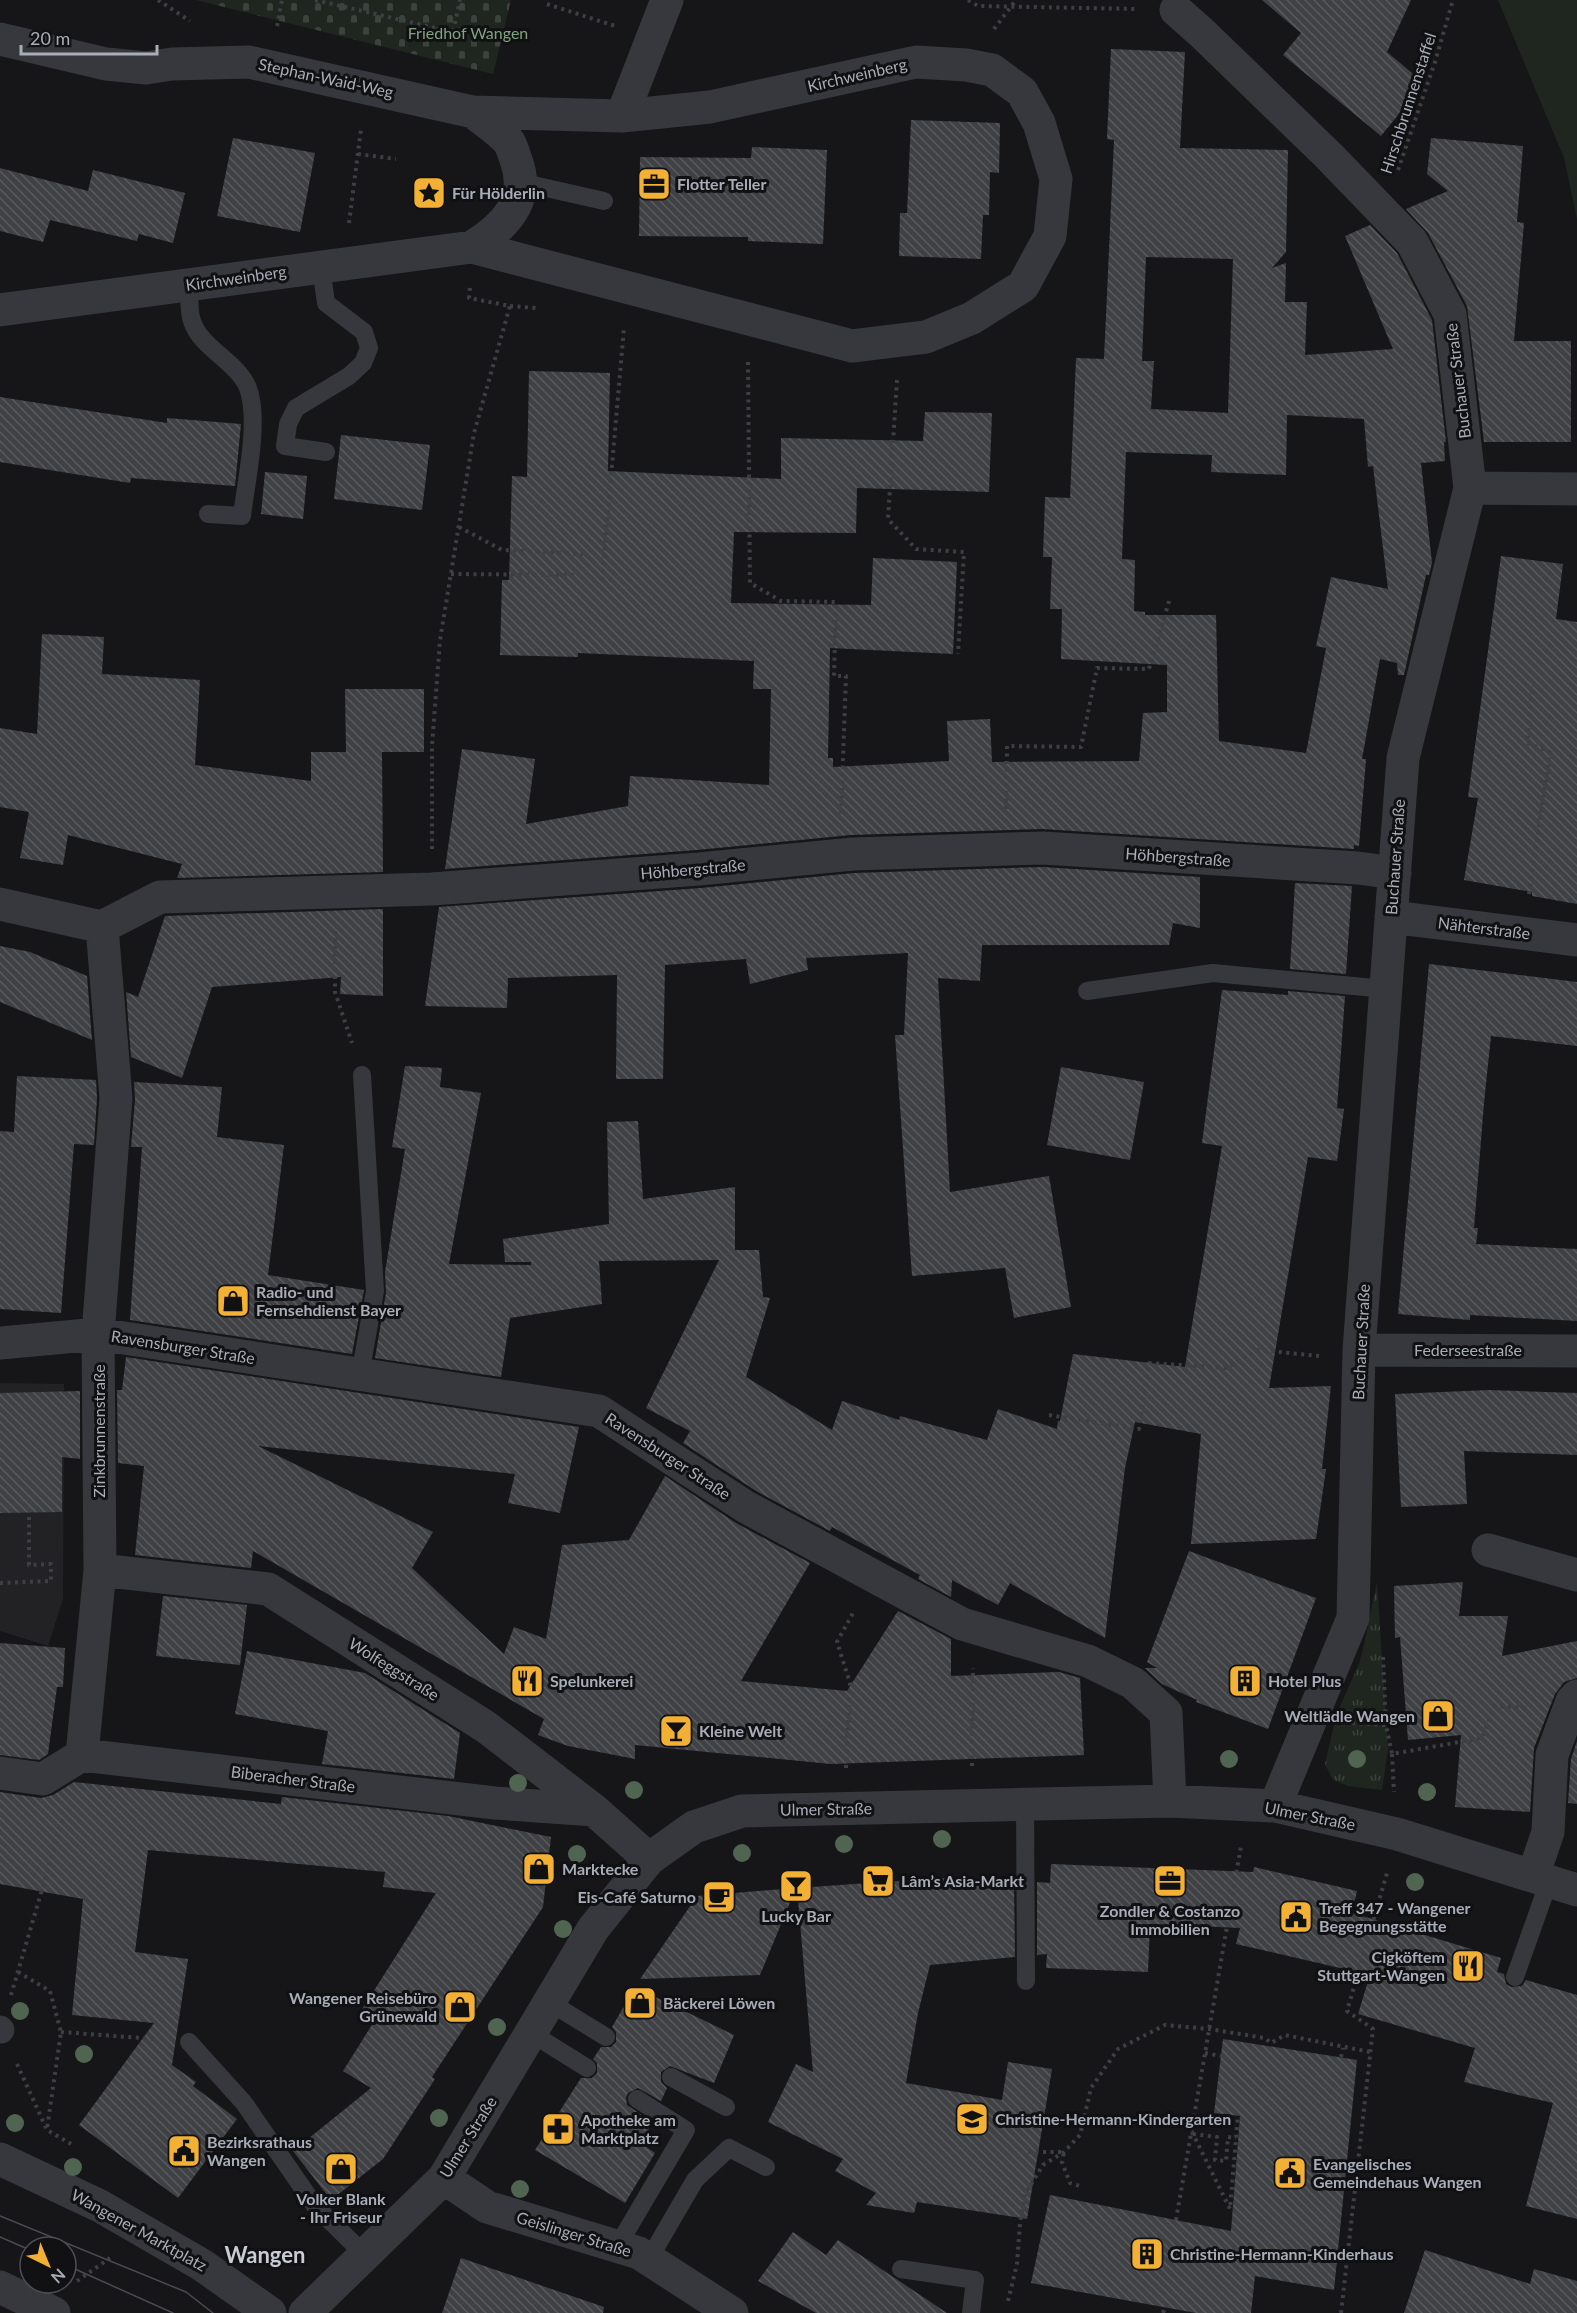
<svg xmlns="http://www.w3.org/2000/svg" width="1577" height="2313" font-family="Lato,sans-serif">
<style>
.built{fill:#222225}
.cemetery{fill:url(#cemetery-stones)}
.park{fill:url(#park-tufts)}
.garden{fill:#1e261f}
.building{fill:url(#building-back-hatch);fill-rule:evenodd}
.lines{fill:none;stroke-linecap:round;stroke-linejoin:round}
.path{stroke:#3d3f44;stroke-width:4;stroke-dasharray:3 4.5;stroke-linecap:butt}
.service{stroke:#37383d;stroke-width:18}
.pedestrian{stroke:#37383d;stroke-width:27}
.minor{stroke:#37383d;stroke-width:33}
.tertiary{stroke:#37383d;stroke-width:33}
.tram{stroke:#4a4c52;stroke-width:1.5}
.tree{fill:#506452}
.labels{text-anchor:middle;stroke-width:6;stroke-linejoin:round;paint-order:stroke}
.park-label{font-size:16px;fill:#7fa381;stroke:#111113}
.street-label{font-size:16px;fill:#a8adb8;stroke:#111113}
.poi-label{font-size:16px;font-weight:bold;fill:#a8adb8;stroke:#111113;text-anchor:start}
.district-label{font-size:22px;font-weight:bold;fill:#c9ccd4;stroke:#111113}
</style>
<defs>
<pattern id="cemetery-stones" width="16" height="16" patternUnits="userSpaceOnUse" patternTransform="scale(1.5)"><rect width="16" height="16" fill="#1e261f"/><path d="M2 7V4a2 2 0 0 1 4 0v3zM10 15v-3a2 2 0 0 1 4 0v3z" fill="#3c433d"/></pattern>
<pattern id="park-tufts" width="24" height="20" patternUnits="userSpaceOnUse" patternTransform="scale(1.5)"><rect width="24" height="20" fill="#1e261f"/><path d="M3 7l-1-3M5 7V3M7 7l1-3M15 17l-1-3M17 17v-4M19 17l1-3" fill="none" stroke="#3c433d"/></pattern>
<pattern id="building-back-hatch" width="6" height="6" patternUnits="userSpaceOnUse" patternTransform="scale(1.5)"><rect width="6" height="6" fill="#404145"/><path d="M-1 5l2 2M0 0l6 6M5-1l2 2" fill="none" stroke="#595a5e"/></pattern>
</defs>
<rect width="100%" height="100%" fill="#161618"/>
<path class="built" d="M0,1383L64,1384L63,1599L48,1646L0,1631Z"/>
<path class="cemetery" d="M196,0H511L493,74Z"/>
<path class="park" d="M1377,1582L1388,1749L1382,1790L1348,1786L1333,1780L1325,1764L1330,1742L1337,1713L1359,1664L1364,1645Z"/>
<path class="garden" d="M1498,0H1577V219L1564,158Z"/>
<path class="building" d="M1262,0H1411L1387,52L1424,83L1381,136L1283,55L1301,33Z
M1111,49L1185,52L1180,148L1288,150L1286,252L1272,268L1286,263L1285,302H1307L1305,355L1393,349L1345,236L1370,225L1397,253L1432,320L1446,442H1444L1445,461L1421,463L1432,563L1429,575H1426L1404,675H1398L1397,663L1380,659L1362,759H1366L1359,846L1354,845V849L1042,829L851,835L697,850L445,869L462,749L535,759L526,824L628,806L630,776L769,785L771,689H753L754,661L578,653V657L500,655L502,580H509L512,476L527,477L529,371L610,373L608,471L781,479V438L923,441L925,412L992,413L989,492L857,488L856,533L734,532L731,603L871,605L873,558L957,562L953,654L830,648L828,758H833V767L949,761L947,721L990,719L992,762L1139,761L1143,713L1167,712V665L1061,659L1062,609H1050L1052,557H1043L1045,497L1070,498L1076,358L1104,359L1114,140L1107,139ZM1146,257L1233,259L1228,413L1151,409L1154,361H1142ZM1287,415L1364,419L1368,467L1373,466L1388,589L1331,577L1316,646L1326,648L1306,753L1219,741L1216,615H1145V612L1134,611L1135,560L1122,559L1126,452L1212,455L1211,472L1286,475Z
M911,120L1000,123L999,173L990,172L989,215H983L981,259L899,256L900,213H907Z
M233,138L315,153L300,232L217,216Z
M1431,138L1523,146L1517,222L1524,223L1514,341H1571V442H1484L1467,306L1428,233L1406,209L1448,191L1427,174Z
M752,147L827,150L823,244L748,241V237L639,236L640,157L751,158Z
M0,168L88,191L93,170L185,193L173,243L139,234L137,241L50,220L43,242L0,231Z
M0,397L167,423V418L241,424L235,486L131,478L130,483L0,462Z
M341,435L430,445L422,510L334,499Z
M265,472L307,476L303,519L261,514Z
M1501,556L1563,564L1556,619L1577,622V904L1532,896V892L1464,880L1478,798L1468,797Z
M42,634L104,637L102,674L200,680L195,765L311,781V752H346L345,689H424V752H382L383,872L177,878L182,864L68,835L63,865L20,858L29,812L0,807V728L37,734Z
M1043,867L1200,877V928L1173,923L1169,945H982L980,981L938,978L950,1192L1049,1176L1071,1307L1014,1318L1005,1268L912,1276L895,1035H904L908,953L806,958L808,970L750,984L746,959L665,965L663,1079H616L617,975L508,978L507,1008L425,1006L439,907L701,888L854,873Z
M1295,883L1352,886L1346,974L1290,969Z
M383,909V996L340,994L341,977L212,987L182,1078L131,1057L126,992L138,997L165,916Z
M0,946L30,952L87,976L92,1040L0,1002Z
M1429,964L1577,982V1046L1491,1036L1484,1103L1474,1228H1478L1476,1244L1577,1249V1321L1470,1315V1320L1398,1314Z
M1222,990L1288,995V991L1345,996L1337,1108L1344,1109L1337,1161L1308,1157L1269,1388L1331,1386L1322,1469H1326L1316,1539L1191,1544L1201,1434L1135,1422L1125,1468L1105,1638L1010,1583L998,1605L952,1580L951,1597L918,1579L920,1575L832,1527L830,1531L756,1491L683,1443L690,1431L646,1408L719,1260L599,1261L602,1304L510,1318L501,1377L375,1358L386,1293L385,1272L405,1149L392,1147L405,1066L442,1068L440,1087L481,1093L449,1264L531,1265V1262H505L503,1239L609,1224L607,1122L638,1121L643,1199L735,1187V1250H759L763,1297L770,1298L746,1377L832,1430L842,1401L899,1420L900,1416L987,1440L998,1409L1057,1429L1058,1421H1060L1073,1354L1185,1367L1222,1146L1202,1143Z
M1061,1067L1144,1082L1130,1160L1047,1145Z
M17,1076L96,1080L97,1098L94,1145L74,1144L61,1313L0,1309V1131L14,1132Z
M134,1082L222,1087L217,1137L284,1145L268,1275L364,1290L352,1354L130,1320L142,1147H131L135,1099Z
M126,1357L579,1427L560,1513L508,1503L515,1474L258,1446L433,1532L412,1568L504,1654L514,1627L546,1639L562,1545L629,1540L665,1476L736,1523L810,1563L741,1681L847,1691L898,1611L951,1639V1676L1059,1672L1080,1678L1084,1755L831,1764L635,1745V1759L568,1746L538,1735L544,1719L253,1551L251,1568L135,1555L144,1466L118,1463L117,1390H122Z
M1489,1390L1577,1393V1455L1464,1451L1467,1504L1401,1507L1395,1394Z
M80,1391V1459L62,1457V1512L0,1513V1393Z
M1189,1551L1316,1598L1268,1729L1196,1702L1197,1700L1162,1684L1145,1668H1157L1147,1662Z
M1463,1582L1459,1616H1508L1502,1656L1577,1641V1678L1564,1682L1555,1694L1534,1748L1530,1812L1455,1807L1461,1735L1408,1740L1400,1637L1395,1638L1394,1586Z
M163,1596L247,1605L240,1665L156,1656Z
M0,1643L65,1648L63,1687H57L48,1754L39,1760L0,1755Z
M247,1651L365,1673L460,1733L454,1779L322,1764L328,1731L235,1714Z
M1577,1741V1804L1568,1803L1571,1759Z
M74,1782L281,1804L282,1797L448,1816L551,1837L543,1907L432,2077L435,2079L383,2159L331,2200L293,2151L371,2088L343,2071L375,2020L361,2011L436,1893L383,1887L385,1872L148,1850L135,1952L188,1959L172,2065L196,2082L193,2086L237,2119L178,2198L79,2125L154,2023L72,2015L83,1899L0,1884V1792L41,1798L53,1795Z
M1051,1864L1253,1872L1254,1867L1357,1891L1352,1913L1501,1958L1497,1972L1504,1974L1506,1984L1511,1987L1522,1986L1526,1980L1577,1995V2219L1526,2206L1553,2103L1464,2082L1475,2048L1358,2014L1370,1975L1236,1944L1240,1928L1150,1924L1148,1972L1046,1968L1047,1954L1037,1955V1882L1050,1883Z
M941,1878L1014,1881L1015,1957L930,1965L918,2013L906,2083L1002,2100L1008,2062L1052,2069L1027,2219L917,2202L914,2213L866,2205L876,2193L835,2171L843,2159L768,2122L796,2064L813,2072L797,1888Z
M796,1888L760,1975L640,1979L697,1896Z
M635,1987L734,2035L714,2083L670,2066L661,2072V2082L667,2088L661,2101L638,2088L628,2093L626,2098L627,2105L652,2122L642,2144L655,2153L625,2203L535,2150L581,2078H592L597,2073V2063L593,2059L601,2047H611L616,2042V2032L612,2027Z
M1223,2039L1357,2060L1334,2290L1255,2276L1251,2313H1196L1031,2283L1050,2195L1231,2231L1240,2116L1214,2113Z
M793,2232L826,2255L838,2240L947,2313H816L758,2281Z
M1425,2250L1530,2284L1534,2269L1577,2281V2313H1404Z
M461,2258L604,2307L603,2313H442Z"/>
<g class="lines">
<path class="path" d="M158,0L190,21
M315,0L453,32L460,0
M968,0L978,6L1137,9
M547,4L615,26
M277,26L282,0
M994,29L1016,0
M358,154L396,159
M1398,170L1435,62L1453,0
M349,223L361,129
M510,306L536,308
M748,362L750,583L781,601L836,602L834,676H846L841,814
M897,380L888,519L916,549L964,552L958,654
M459,527L502,550L583,554
M451,574L577,575
M602,580L624,328
M1006,809L1007,746L1081,747L1097,668L1149,669L1170,598
M432,849V746L440,640L474,433L510,306L469,298L470,287
M1529,894L1550,752L1527,743L1533,686
M335,931V992L352,1043
M1049,1415L1139,1429L1149,1363L1226,1368L1259,1350L1319,1356
M0,1583L51,1581V1564L29,1565V1513
M1383,1657L1386,1725
M1352,1723L1386,1725L1392,1754L1482,1738L1495,1706L1526,1708
M1392,1754L1394,1792
M972,1766L973,1668
M846,1768L850,1683L837,1642L854,1611
M18,1972L50,1991L61,2032L47,2129
M11,1995L64,1815
M61,2032L155,2039
M1205,2053L1221,2056
M1341,2057L1343,2048
M17,2064L47,2130L71,2144
M1192,2132L1230,2209L1238,2115
M1193,2134L1217,2137L1215,2160L1226,2161L1228,2137L1236,2138
M1028,2152H1064L1062,2162L1070,2183L1080,2186
M1176,2220L1241,1846
M77,2281L110,2258
M1008,2301L1017,2264L1020,2223L1025,2194L1043,2165L1064,2152L1080,2135L1091,2088L1118,2049L1165,2025L1209,2029L1265,2038L1271,2043L1285,2035L1370,2052
M1163,2313L1165,2307
M1341,2313L1373,2029L1347,2011L1387,1873"/>
<path class="service" d="M520,182L604,201
M321,267L326,303L364,332L369,348L363,363L349,376L296,408L288,424L285,446L326,452
M189,284C190,296 188,310 192,321C201,349 237,361 248,388C260,421 246,481 242,516L208,514
M1087,991L1213,973L1386,989
M360,1375L375,1291L362,1075
M1025,1804L1026,1981
M1515,1977L1549,1881
M549,2002L606,2037
M531,2033L587,2068
M189,2042L244,2103L315,2206L366,2256
M671,2077L726,2107
M617,2247L686,2130L637,2099
M649,2259L695,2180L729,2148L766,2167
M901,2269L975,2280L971,2313"/>
<path class="pedestrian" d="M0,2029L1,2030"/>
<path class="minor" d="M1176,10L1203,34L1329,156L1412,242L1450,314L1470,488L1403,758L1359,1350L1353,1618L1275,1806
M0,39L106,64L146,68L172,64L249,62L473,112L622,116L710,107L916,62L966,65L992,70L1022,92L1039,123L1056,179L1050,236L1023,286L972,318L926,337L852,346L472,247L0,310
M622,116L667,0
M472,247C505,227 531,200 516,160C514,154 512,147 509,142C500,131 484,121 473,112
M1470,488L1577,489
M0,904L102,927L160,897L432,889L699,869L853,854L1043,848L1358,868L1395,873
M1391,917L1577,940
M0,1343L98,1334L599,1411L746,1507L962,1624L1088,1661L1133,1683L1166,1713L1170,1801
M1359,1350L1577,1351
M1488,1550L1577,1575
M100,1570L268,1589L486,1727L594,1810L649,1859
M82,1755L100,1570L98,1334L116,1098L102,927
M0,1773L43,1779L82,1755L495,1803L594,1810
M1533,1876L1548,1832L1552,1755L1572,1701L1577,1696
M444,2178L487,2207L639,2253L732,2313
M305,2313L444,2178L593,1929L649,1859L694,1827L742,1811L1170,1801L1275,1806L1397,1834L1577,1890"/>
<path class="tertiary" d="M0,2159L100,2206L202,2265L270,2313
M0,2287L54,2313"/>
<path class="tram" d="M0,2216L186,2292L213,2313
M0,2237L30,2250
M66,2265L173,2313"/>
</g>
<g class="tree">
<circle cx="1229" cy="1759" r="9"/>
<circle cx="1357" cy="1759" r="9"/>
<circle cx="518" cy="1783" r="9"/>
<circle cx="634" cy="1790" r="9"/>
<circle cx="1427" cy="1792" r="9"/>
<circle cx="942" cy="1839" r="9"/>
<circle cx="844" cy="1844" r="9"/>
<circle cx="742" cy="1853" r="9"/>
<circle cx="577" cy="1854" r="9"/>
<circle cx="1415" cy="1882" r="9"/>
<circle cx="563" cy="1929" r="9"/>
<circle cx="20" cy="2011" r="9"/>
<circle cx="497" cy="2027" r="9"/>
<circle cx="84" cy="2054" r="9"/>
<circle cx="439" cy="2118" r="9"/>
<circle cx="15" cy="2123" r="9"/>
<circle cx="73" cy="2167" r="9"/>
<circle cx="520" cy="2189" r="9"/>
</g>
<defs>
<g id="office-square" transform="scale(1.725)"><rect x="-9" y="-9" width="18" height="18" rx="4" fill="#f2b134" stroke="#111113"/><path d="M-6-3h4V-5.5h4V-3h4V5H-6ZM-1-4.5V-3h2v-1.5ZM-6 0V1H6V0Z" fill="#111"/></g>
<g id="sight-square" transform="scale(1.725)"><rect x="-9" y="-9" width="18" height="18" rx="4" fill="#f2b134" stroke="#111113"/><path d="M0-6L1.8-2.2L6-1.7L2.9 1.2L3.7 5.4L0 3.3L-3.7 5.4L-2.9 1.2L-6-1.7L-1.8-2.2Z" fill="#111"/></g>
<g id="shop-square" transform="scale(1.725)"><rect x="-9" y="-9" width="18" height="18" rx="4" fill="#f2b134" stroke="#111113"/><path d="M-5-2.5h2.3a2.7 3.5 0 0 1 5.4 0H5L5.5 6h-11ZM-1.5-2.5h3a1.5 2.3 0 0 0-3 0Z" fill="#111"/></g>
<g id="restaurant-square" transform="scale(1.725)"><rect x="-9" y="-9" width="18" height="18" rx="4" fill="#f2b134" stroke="#111113"/><path d="M-5-6h1v4h1v-4h1v4h1v-4h1v5L-1.5 .5V6h-2V.5L-5-1ZM5-6V6H3V1.5H1.5Q1.5-4 5-6Z" fill="#111"/></g>
<g id="building-square" transform="scale(1.725)"><rect x="-9" y="-9" width="18" height="18" rx="4" fill="#f2b134" stroke="#111113"/><path d="M-4-6H4V6H1V3H-1V6H-4ZM-2.5-4.3h1.7v1.8h-1.7ZM.8-4.3h1.7v1.8H.8ZM-2.5-1h1.7V.8h-1.7ZM.8-1h1.7V.8H.8Z" fill="#111"/></g>
<g id="bar-square" transform="scale(1.725)"><rect x="-9" y="-9" width="18" height="18" rx="4" fill="#f2b134" stroke="#111113"/><path d="M-6-5H6L.8 .8V4.5H3.5V6h-7V4.5H-.8V.8Z" fill="#111"/></g>
<g id="supermarket-square" transform="scale(1.725)"><rect x="-9" y="-9" width="18" height="18" rx="4" fill="#f2b134" stroke="#111113"/><path d="M-6-5.5h2.5l.6 2H6L4.5 2H-2.5L-4.4-4H-6ZM-1.5 3.2a1.3 1.3 0 1 0 .1 0ZM3 3.2a1.3 1.3 0 1 0 .1 0Z" fill="#111"/></g>
<g id="cafe-square" transform="scale(1.725)"><rect x="-9" y="-9" width="18" height="18" rx="4" fill="#f2b134" stroke="#111113"/><path d="M-5.5-4.5H6V0H3Q3 3.5 0 3.5H-2.5Q-5.5 3.5-5.5 0ZM3-3.2v2h1.7v-2ZM-6 4.5H4V6H-6Z" fill="#111"/></g>
<g id="civic-square" transform="scale(1.725)"><rect x="-9" y="-9" width="18" height="18" rx="4" fill="#f2b134" stroke="#111113"/><path d="M-.6-6.5H3V-4.5H.6V-3L4-1V1h2V6H-6V1h2V-1L-.6-3ZM-1.2 2.5V6h2.4V2.5Z" fill="#111"/></g>
<g id="school-square" transform="scale(1.725)"><rect x="-9" y="-9" width="18" height="18" rx="4" fill="#f2b134" stroke="#111113"/><path d="M0-5L7-2L0 1L-7-2ZM-4 1L0 2.5L4 1V4Q0 6-4 4Z" fill="#111"/></g>
<g id="pharmacy-square" transform="scale(1.725)"><rect x="-9" y="-9" width="18" height="18" rx="4" fill="#f2b134" stroke="#111113"/><path d="M-2-6h4v4h4v4h-4v4h-4v-4h-4v-4h4Z" fill="#111"/></g>
</defs>
<g fill-rule="evenodd">
<use href="#office-square" x="654" y="184"/>
<use href="#sight-square" x="429" y="193"/>
<use href="#shop-square" x="233" y="1301"/>
<use href="#restaurant-square" x="527" y="1681"/>
<use href="#building-square" x="1245" y="1681"/>
<use href="#shop-square" x="1438" y="1716"/>
<use href="#bar-square" x="676" y="1731"/>
<use href="#shop-square" x="539" y="1869"/>
<use href="#supermarket-square" x="878" y="1881"/>
<use href="#office-square" x="1170" y="1881"/>
<use href="#bar-square" x="796" y="1886"/>
<use href="#cafe-square" x="719" y="1897"/>
<use href="#civic-square" x="1296" y="1917"/>
<use href="#restaurant-square" x="1468" y="1966"/>
<use href="#shop-square" x="640" y="2003"/>
<use href="#shop-square" x="460" y="2007"/>
<use href="#school-square" x="972" y="2119"/>
<use href="#pharmacy-square" x="558" y="2129"/>
<use href="#civic-square" x="184" y="2151"/>
<use href="#shop-square" x="341" y="2169"/>
<use href="#civic-square" x="1290" y="2173"/>
<use href="#building-square" x="1147" y="2254"/>
</g>
<g class="labels">
<g class="park-label">
<text x="468" y="39">Friedhof Wangen</text>
</g>
<g class="street-label">
<text transform="translate(857 75) rotate(-13)" y="6">Kirchweinberg</text>
<text transform="translate(326 78) rotate(12)" y="6">Stephan-Waid-Weg</text>
<text transform="translate(1408 103) rotate(-72)" y="6">Hirschbrunnenstaffel</text>
<text transform="translate(236 278) rotate(-8)" y="6">Kirchweinberg</text>
<text transform="translate(1458 381) rotate(-97)" y="6">Buchauer Straße</text>
<text transform="translate(1178 857) rotate(4)" y="6">Höhbergstraße</text>
<text transform="translate(1395 857) rotate(-86)" y="6">Buchauer Straße</text>
<text transform="translate(693 869) rotate(-5)" y="6">Höhbergstraße</text>
<text transform="translate(1484 928) rotate(7)" y="6">Nähterstraße</text>
<text transform="translate(1361 1342) rotate(-87)" y="6">Buchauer Straße</text>
<text transform="translate(183 1347) rotate(9)" y="6">Ravensburger Straße</text>
<text x="1468" y="1356">Federseestraße</text>
<text transform="translate(99 1431) rotate(-90)" y="6">Zinkbrunnenstraße</text>
<text transform="translate(668 1456) rotate(33)" y="6">Ravensburger Straße</text>
<text transform="translate(394 1669) rotate(32)" y="6">Wolfeggstraße</text>
<text transform="translate(293 1779) rotate(7)" y="6">Biberacher Straße</text>
<text transform="translate(826 1809) rotate(-1)" y="6">Ulmer Straße</text>
<text transform="translate(1310 1816) rotate(11)" y="6">Ulmer Straße</text>
<text transform="translate(468 2137) rotate(-58)" y="6">Ulmer Straße</text>
<text transform="translate(139 2230) rotate(29)" y="6">Wangener Marktplatz</text>
<text transform="translate(574 2234) rotate(17)" y="6">Geislinger Straße</text>
</g>
<g class="poi-label">
<text x="677" y="190">Flotter Teller</text>
<text x="452" y="199">Für Hölderlin</text>
<text x="256" y="1298">Radio- und<tspan x="256" dy="18">Fernsehdienst Bayer</tspan></text>
<text x="550" y="1687">Spelunkerei</text>
<text x="1268" y="1687">Hotel Plus</text>
<text x="1415" y="1722" text-anchor="end">Weltlädle Wangen</text>
<text x="699" y="1737">Kleine Welt</text>
<text x="562" y="1875">Marktecke</text>
<text x="901" y="1887">Lâm’s Asia-Markt</text>
<text x="696" y="1903" text-anchor="end">Eis-Café Saturno</text>
<text x="1319" y="1914">Treff 347 - Wangener<tspan x="1319" dy="18">Begegnungsstätte</tspan></text>
<text x="1170" y="1917" text-anchor="middle">Zondler &amp; Costanzo<tspan x="1170" dy="18">Immobilien</tspan></text>
<text x="796" y="1922" text-anchor="middle">Lucky Bar</text>
<text x="1445" y="1963" text-anchor="end">Cigköftem<tspan x="1445" dy="18">Stuttgart-Wangen</tspan></text>
<text x="437" y="2004" text-anchor="end">Wangener Reisebüro<tspan x="437" dy="18">Grünewald</tspan></text>
<text x="663" y="2009">Bäckerei Löwen</text>
<text x="995" y="2125">Christine-Hermann-Kindergarten</text>
<text x="581" y="2126">Apotheke am<tspan x="581" dy="18">Marktplatz</tspan></text>
<text x="207" y="2148">Bezirksrathaus<tspan x="207" dy="18">Wangen</tspan></text>
<text x="1313" y="2170">Evangelisches<tspan x="1313" dy="18">Gemeindehaus Wangen</tspan></text>
<text x="341" y="2205" text-anchor="middle">Volker Blank<tspan x="341" dy="18">- Ihr Friseur</tspan></text>
<text x="1170" y="2260">Christine-Hermann-Kinderhaus</text>
</g>
<g class="district-label">
<text x="265" y="2263">Wangen</text>
</g>
</g>
<g transform="translate(48 2265) rotate(137)"><circle r="28" fill="#111113" stroke="#4d4f55" stroke-width="1.5"/>
<path d="M0-4.5L10 22L0 15L-10 22Z" fill="#f2b134"/>
<text y="-9" font-size="16" font-weight="bold" text-anchor="middle" fill="#a8adb8">N</text>
</g>
<path d="M21 45v9h136v-9" fill="none" stroke="#a8adb8" stroke-width="3"/>
<text x="30" y="45" font-size="18" fill="#a8adb8" stroke="#111113" stroke-width="4.5" paint-order="stroke">20 m</text>
</svg>
